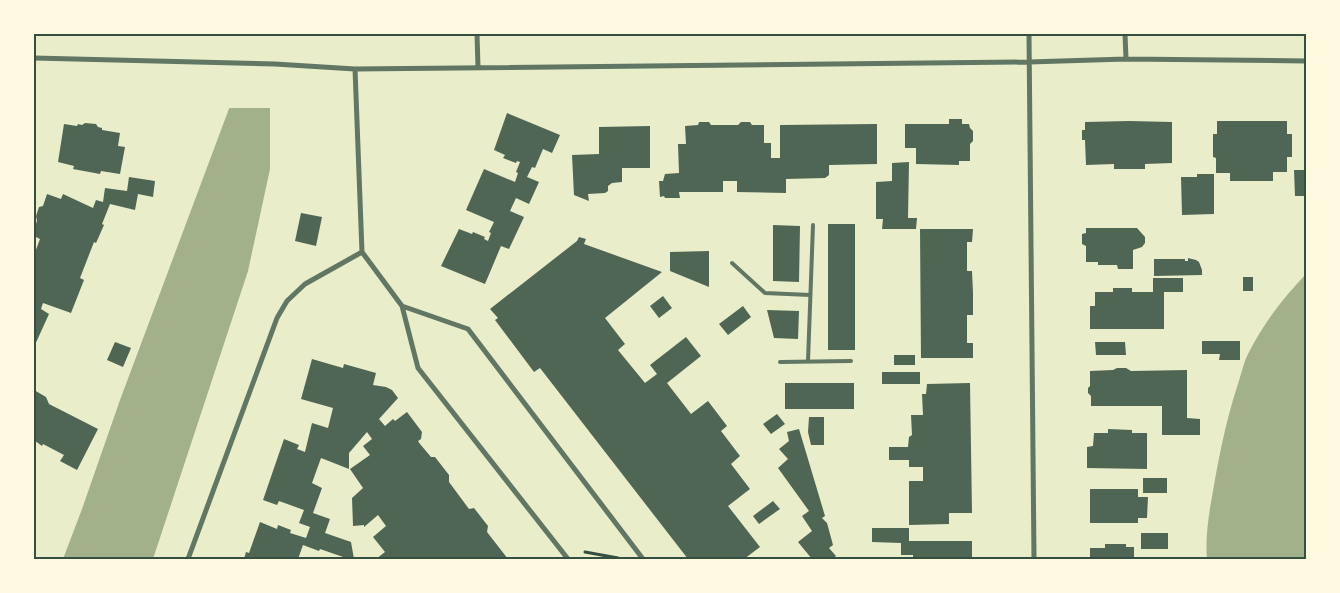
<svg xmlns="http://www.w3.org/2000/svg" width="1340" height="593" font-family="Lato,sans-serif">
<style>
.water{fill:#a3b18a}
.pier{fill:#e9edc9}
.building{fill:#4f6655}
.lines{fill:none;stroke-linecap:round;stroke-linejoin:round}
.path{stroke:#344e41;stroke-width:3}
.service{stroke:#617663;stroke-width:4}
.minor{stroke:#617663;stroke-width:5}
.neatline{fill:none;stroke:#344e41;stroke-width:2}
</style>
<rect width="100%" height="100%" fill="#e9edc9"/>
<path class="water" d="M233,34H272L270,84V169L248,271L153,559H63L82,509L120,400L230,106L235,41Z
M1306,274V559H1207C1205,537 1209,513 1213,491C1219,456 1226,421 1237,387C1241,376 1243,364 1248,354C1263,324 1283,298 1306,274Z"/>
<path class="pier" d="M275,35L272,108H226L232,41L231,36Z"/>
<path class="building" d="M507,113L560,135L552,153L543,149L535,168L532,167L527,177L539,182L529,204L516,198L510,211L524,217L509,249L501,246L485,284L441,266L459,229L472,234L473,232L485,237L484,239L488,241L491,233L489,232L494,222L466,210L484,169L515,182L518,173L516,172L520,162L517,161L516,163L503,158L505,155L494,150Z
M949,119H962V124H969L970,128L973,131V141L970,144V161H959V165L916,164V148H905V124H949Z
M1129,121L1172,122V163L1145,164V169H1114V164L1086,165L1085,140H1082V130H1085V122Z
M1217,121H1287V134H1292V157H1287V172H1273V181H1230V173H1216V158L1213,157V134H1217Z
M699,122H709L711,125H738L741,122H750L752,125H764V143H771V158H780V125L877,124V164L829,165V175L825,178L786,179V193L737,192V181H723V192H679L680,198H665L664,196L660,197L659,181H663L665,174L679,173L678,144H686L685,126L698,125Z
M85,123L96,124L98,127L102,128V130L120,133L118,146L125,147L120,174L101,171L100,174L73,169L74,166L58,162L64,124L77,126L78,124L82,125Z
M650,126V168H622V182L612,183L608,186V191L605,193L588,194L589,201L574,195L572,155L599,154V127Z
M909,162L908,218H917L916,229H882L883,219H876V182L892,181V163Z
M1294,170H1306V196H1295Z
M1197,174H1214V214L1182,215L1181,177H1197Z
M129,177L155,181L153,197L138,194L135,210L110,204L102,224L104,225L96,243L94,242L80,278L84,280L71,313L43,303L41,309L49,314L34,347V255L40,239L34,236V229L37,221L36,216L39,207L43,206L47,194L61,199L63,194L93,208L96,200L103,202L105,188L127,191Z
M301,213L322,217L316,246L295,241Z
M828,224H855V350H828Z
M773,225L800,226L799,282L773,281Z
M1086,228H1137L1145,237V243L1142,247L1133,250V269H1118L1117,265H1098V262H1086V246L1082,244V234L1086,233Z
M920,229H973L972,242H967V271H972L973,293V315H967V343H973V358H921Z
M579,237L586,239L584,244L662,272L605,318L625,344L618,350L645,383L657,374L650,365L686,337L701,356L667,383L691,414L708,401L727,426L721,431L740,456L731,464L750,489L728,506L760,547L744,559H688L540,368L534,372L495,320L498,318L490,309L577,241Z
M709,251V287L670,271V252Z
M1188,258L1196,260L1199,262L1202,270V275L1154,276V259H1185V261H1188Z
M1243,277H1253V291H1243Z
M1153,278H1183V292H1164V329H1090V306H1095V292H1113V288H1132V292H1153Z
M663,296L672,308L659,318L650,306Z
M743,306L751,317L728,335L719,324Z
M767,310L799,311L798,339L774,338Z
M1202,341H1240V360H1219L1220,354H1202Z
M115,342L131,348L123,367L107,360Z
M1095,342H1125L1126,355H1096Z
M894,355H915V365H894Z
M312,359L343,368L344,364L376,373L373,385L386,387L392,390L398,398L379,419L385,426L393,419L395,421L407,412L422,432L421,439L418,441L420,444L431,457H435L449,475V482L469,509L474,508L488,526L487,532L508,559H376L385,552L373,537L386,526L378,515L364,527V525L353,526L352,498L363,488L350,469L370,455L363,446L372,439L367,432L349,453V469L321,458L312,483L322,488L313,513L330,519L325,533L351,542L354,559H349L320,549L319,551L303,545L298,559H244L246,552L249,553L260,522L277,529L278,525L291,530L290,533L306,538L310,527L299,523L304,510L279,501L277,505L263,500L284,439L299,445L297,449L305,452L312,423L328,428L333,408L301,399Z
M1117,368H1126L1131,371L1187,370V418L1200,419V435H1162V406H1091V396L1088,393V388L1090,386V371L1113,370Z
M882,372H920V384H882Z
M785,383H854V409H785Z
M970,383L972,513H949V524L909,525V481H923V467H909V460H889V447H908L909,437L912,435L911,415H923L922,394H926L927,384Z
M34,390L46,397L49,404L98,429L77,470L60,461L64,455L43,444L42,446L34,440Z
M777,414L785,424L771,434L763,424Z
M809,417H824V445H811L808,432Z
M799,429L825,516L822,518L827,523L833,545L829,548L836,556L832,559H812L798,542L812,531L802,516L809,511L778,468L788,459L779,449L789,441L787,432Z
M1108,429L1132,430V433H1147V469L1087,468V447L1093,446L1094,433H1108Z
M1143,478H1167V493H1143Z
M1090,489H1138V497H1148L1147,518H1138V523H1090Z
M773,501L780,509L759,524L753,516Z
M872,528H909V541H972V559H913V555H901V543L872,542Z
M1141,533H1168V549H1141Z
M1105,544H1126V547H1134V559H1090V548H1105Z"/>
<g class="lines">
<path class="path" d="M585,552L618,558"/>
<path class="service" d="M732,263L765,293L810,295
M808,361L813,225
M780,362L851,361"/>
<path class="minor" d="M477,34L478,67
M1029,34L1034,559
M1125,34L1126,59
M34,58L275,64L355,69L1029,62L1126,59L1306,61
M355,69L362,252
M362,252L402,306L418,368L568,559
M402,306L468,329L643,559
M188,559L277,318L287,301L305,284L362,252"/>
</g>
<rect width="1340" height="593" fill="none" stroke="#fefae0" stroke-width="70"/>
<rect x="35" y="35" width="1270" height="523" class="neatline"/>
</svg>
